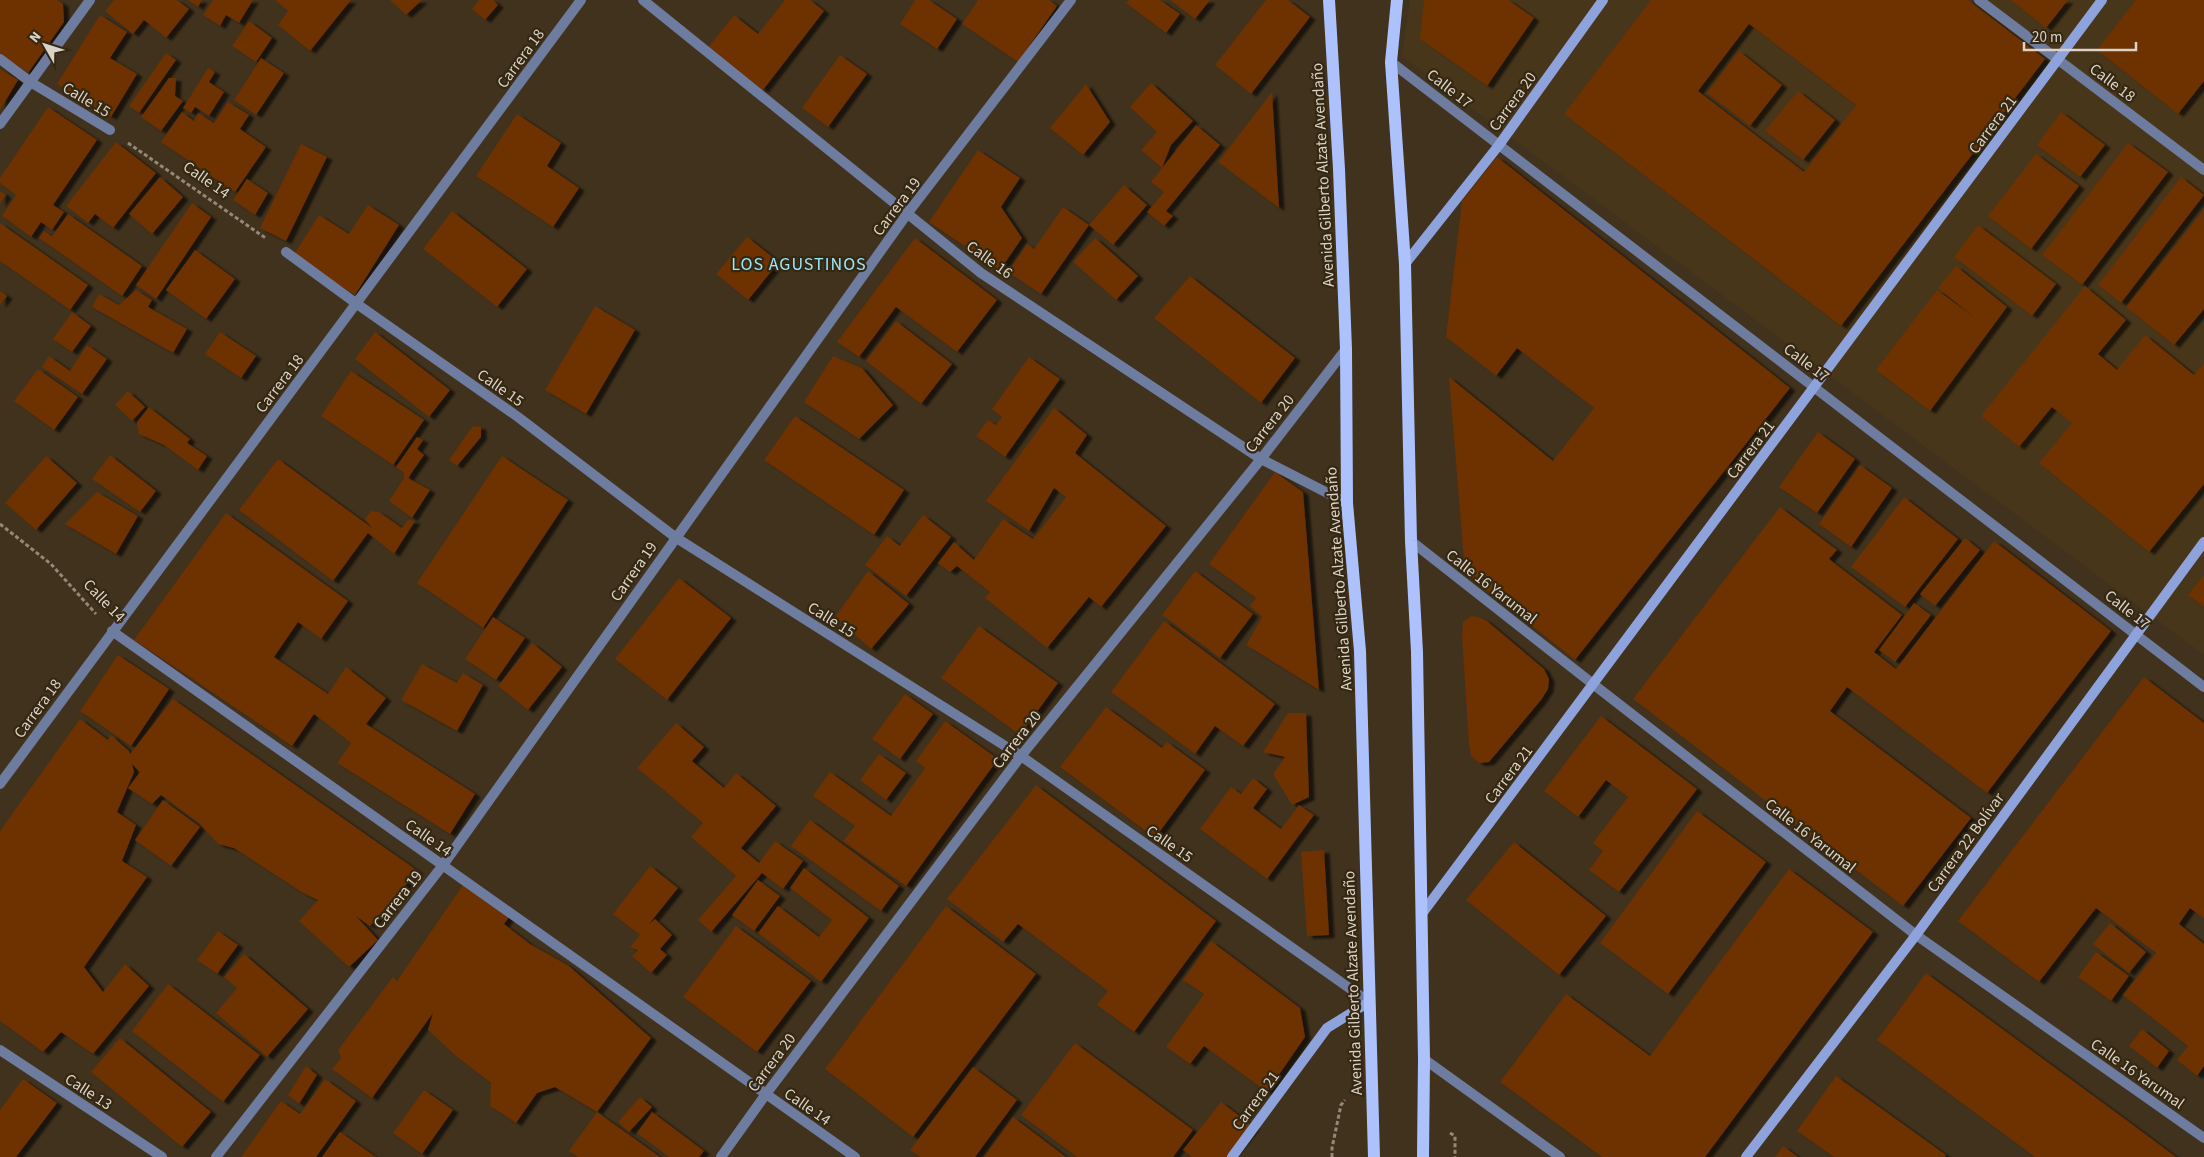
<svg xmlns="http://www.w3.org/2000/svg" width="2204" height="1157" font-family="'Source Sans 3',sans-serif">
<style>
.built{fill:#48361a}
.building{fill:#6d3000;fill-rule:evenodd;filter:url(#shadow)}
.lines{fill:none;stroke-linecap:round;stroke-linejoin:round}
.path{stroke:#948978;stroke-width:3;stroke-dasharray:4 2.5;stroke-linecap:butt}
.minor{stroke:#6e7c9f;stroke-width:10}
.tertiary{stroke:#6e7c9f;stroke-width:10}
.secondary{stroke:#8ea3dc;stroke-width:10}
.primary{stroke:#adc2fd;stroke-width:12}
.labels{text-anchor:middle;stroke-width:4.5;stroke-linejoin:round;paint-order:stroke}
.street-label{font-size:16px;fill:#dbd3c6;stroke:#352813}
.neighbourhood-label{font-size:18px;letter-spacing:1px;fill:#9ae8fa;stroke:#352813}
</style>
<defs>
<filter id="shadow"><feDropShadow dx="5.5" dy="3" stdDeviation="1" flood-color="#0009"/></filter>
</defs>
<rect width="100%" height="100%" fill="#40321d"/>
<path class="built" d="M1410,0H2204V655L1402,56Z"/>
<path class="building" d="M0,0H57L63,4L64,22L28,73L0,54Z
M114,0H177L189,9L166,38L144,20L133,34L105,11Z
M188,0H202L198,7Z
M213,0H253L239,23L226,15L220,26L203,15Z
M275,0H351L310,51L278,25L288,11Z
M390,0H422L406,15Z
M479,0H493L498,5L485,20L472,9Z
M785,0H810L824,11L763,90L708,48L734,15L758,34Z
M915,0H929L957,19L937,49L900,24Z
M978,0H1049L1057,6L1018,62L962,24Z
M1129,0H1160L1180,14L1166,33L1126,3Z
M1170,0H1210L1195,19Z
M1266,0H1288L1310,17L1251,94L1215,65Z
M1424,0H1508L1534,18L1487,86L1420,39Z
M1651,0H1968L2045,59L1841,326L1564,114ZM1749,24L1856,105L1804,172L1698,91Z
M2011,0H2068L2046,28Z
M2136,0H2204V81L2178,114L2097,50Z
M100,15L127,32L110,58L137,74L111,117L57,84Z
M249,21L272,38L256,62L232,46Z
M1739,51L1782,85L1750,126L1707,93Z
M166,53L176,60L139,113L129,106Z
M840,55L867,74L828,127L802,108Z
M261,58L284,73L256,115L234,100Z
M208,68L215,72L209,82L224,92L209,116L195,107L191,113L183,108Z
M0,69L18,80L0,110Z
M169,78H176L175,96L183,101L161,131L141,117Z
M1151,83L1193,121L1171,145L1162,168L1141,150L1157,132L1130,107Z
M1086,84L1110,122L1083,155L1050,128Z
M1798,91L1835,120L1803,160L1765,131Z
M1272,92L1279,208L1218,162Z
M228,102L249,115L240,129L266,147L235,192L161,142L182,112L194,121L198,113L214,123Z
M48,107L97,140L53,205L64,212L52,230L41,222L31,237L2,216L16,195L0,183V178Z
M2061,112L2105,145L2080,177L2037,145Z
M517,114L561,143L547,166L579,188L553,227L476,176Z
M1196,125L1220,145L1166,211L1173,216L1164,226L1147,212L1164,192L1151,182Z
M116,142L156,173L113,228L95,214L88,223L66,206Z
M2128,143L2168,172L2082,285L2042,255Z
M301,144L327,157L286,241L260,228Z
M978,150L1020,178L1001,207L1022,238L1000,270L929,222Z
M2036,154L2079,186L2031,249L1988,216Z
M1497,157L1790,388L1575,660L1465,573L1449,377L1553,461L1594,408L1517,348L1496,376L1446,337L1462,201Z
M160,177L183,197L152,234L129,214Z
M2181,177L2204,195L2121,303L2098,285Z
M247,179L268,193L255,215L233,200Z
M1124,185L1147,205L1113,245L1089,225L1041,294L1008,272L1027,244L1034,249L1063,207L1089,225Z
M0,191L6,195L0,204Z
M192,203L211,217L156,299L136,285Z
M368,205L399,225L355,295L293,256L319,215L349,234Z
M2204,210V309L2174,345L2126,307Z
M452,211L527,269L497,307L423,249Z
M68,214L142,266L122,296L39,238L44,231L52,236Z
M0,223L88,285L70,310L0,261Z
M1978,225L2056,284L2032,316L1954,257Z
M747,237L779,262L748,300L716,274Z
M915,238L997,300L957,352L896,307L859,357L837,342Z
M1095,238L1138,276L1116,300L1073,262Z
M195,250L235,279L206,319L166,290Z
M1956,266L2007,307L1930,411L1876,370L1937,290L1974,317L1938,288Z
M1190,276L1295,358L1261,403L1154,318Z
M2085,286L2126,320L2098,354L2117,370L2145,335L2194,375L2204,363V484L2149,552L2039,463L2072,423L2052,407L2019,447L1981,416Z
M136,290L152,300L148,307L187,329L173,353L92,307L99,294L119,305Z
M0,291L7,296L0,305Z
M595,306L635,330L586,414L545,390Z
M72,312L91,326L72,352L53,339Z
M896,321L952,364L921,404L866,361Z
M220,332L256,356L241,378L205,354Z
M375,332L450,390L429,417L355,359Z
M87,345L107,359L82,394L42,367L49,356L70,371Z
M833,356L862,368L893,405L859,439L804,402Z
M1029,357L1060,379L1005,457L976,436L988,420L996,425L1002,417L992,409Z
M38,369L78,397L54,430L14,401Z
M351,371L424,420L393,465L321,416Z
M128,391L145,407L132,421L115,405Z
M149,407L190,439L187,443L207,456L198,470L164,445L139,434L137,422Z
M1054,408L1087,435L1075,453L1166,526L1101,607L1089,597L1047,648L985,598L990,592L957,566L950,572L938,563L954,542L974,560L1003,519L1033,539L1066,497L1054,488L1029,531L986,501Z
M795,416L904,490L874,535L764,460Z
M478,426L481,427V437L457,466L449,460L472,427Z
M1818,432L1855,459L1817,513L1779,487Z
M417,437L423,440L417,449L424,455L408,478L430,490L412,518L389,501L404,478V473L396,467Z
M110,455L156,491L140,512L92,479Z
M46,456L77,483L36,530L5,503Z
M502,456L568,500L483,628L417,583Z
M278,459L372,528L365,519L371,511L379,512L402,528L408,520L415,521L394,554L368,533L333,581L239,510Z
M1860,465L1892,488L1851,547L1819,524Z
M1275,472L1303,492L1319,690L1246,645L1262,617L1250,606L1256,598L1209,564Z
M97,492L138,516L116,554L65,524Z
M1904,497L1958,539L1905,607L1851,567Z
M1780,507L1837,550L1829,559L1902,615L1874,652L1896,669L1994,541L2111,631L1987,793L1847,687L1830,711L1971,818L1903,906L1633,699Z
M226,513L348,601L321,639L298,622L274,657L328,694L346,667L386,698L366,724L475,794L450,834L337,763L351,743L314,714L292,746L134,640Z
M923,515L951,537L906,596L865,565L887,536L900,546Z
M1965,538L1980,550L1935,606L1920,594Z
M868,571L909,604L871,649L835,617Z
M1195,571L1253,614L1220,658L1162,615Z
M2204,575V607L2188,595Z
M679,578L731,618L667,700L615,659Z
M1914,603L1931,615L1895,662L1879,650Z
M1471,616L1479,617L1487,621L1544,669L1549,679L1548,689L1541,700L1489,762L1479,763L1471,756L1469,745L1462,635L1463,622Z
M493,617L525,638L496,680L465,659Z
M1164,621L1275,704L1243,746L1215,726L1195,754L1111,692Z
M979,626L1058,683L1020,735L941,678Z
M532,643L562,667L528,710L498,686Z
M118,655L169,689L131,746L80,711Z
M422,664L457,683L463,673L483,685L457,731L401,700Z
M2144,677L2204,723V919L2190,908L2179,924L2204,944V1066L2197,1076L2177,1060L2188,1046L2123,995L2156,953L2096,908L2039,982L1958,921Z
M905,694L933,714L900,759L872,739Z
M173,699L418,871L370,926L356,916L378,940L349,967L299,921L318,900L303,893L234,848L218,844L200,824L161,795L152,804L128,788L140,772L132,764L134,772L117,812L136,825L122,861L147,877L84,967L103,992L125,964L149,986L93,1054L61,1032L43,1052L0,1021V831L80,719L108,740L111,735L129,751L130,754Z
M1106,707L1162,748L1167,742L1205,770L1155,838L1060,767Z
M1288,713H1306L1309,797L1292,805L1273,774L1285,757L1263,752Z
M1601,716L1697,789L1619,892L1589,870L1603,851L1593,843L1628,797L1606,780L1578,817L1544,791Z
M945,721L998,759L906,886L843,841L855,826L813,796L830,772L891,816L925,768L916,761Z
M676,723L704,747L692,761L724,788L736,773L776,806L741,848L759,863L775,841L803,861L783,889L762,873L711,932L698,920L736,876L691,837L703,823L637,768Z
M879,754L906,773L886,800L860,780Z
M1253,778L1267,789L1253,808L1281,829L1299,805L1314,815L1267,879L1200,829L1231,787L1241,794Z
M1036,785L1216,921L1134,1032L1097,1005L1108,991L1018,924L1003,942L947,899Z
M163,800L200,827L171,866L135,840Z
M1697,811L1766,862L1668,994L1600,943Z
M810,820L899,886L881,911L791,846Z
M1514,842L1606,916L1559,975L1466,900Z
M1324,850L1329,935L1307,936L1301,852Z
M650,866L678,888L649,924L655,919L672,935L660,949L667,955L651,973L632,956L638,950L630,947L640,935L613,914Z
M804,868L869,918L821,982L758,933L778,906L819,937L832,920L790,888Z
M1789,869L1873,932L1705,1157H1602L1500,1082L1566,994L1650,1056Z
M758,880L780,896L754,931L732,915Z
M463,885L509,917L504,924L530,944L569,966L651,1038L597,1112L660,1157H578L569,1151L597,1112L555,1087L537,1093L516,1123L490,1106L491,1083L456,1056L428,1030L433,1013L372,1098L332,1069L341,1058L338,1050L393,977L397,981Z
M946,906L1036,974L913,1137L825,1069Z
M2110,923L2146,952L2129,973L2093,944Z
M736,926L811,981L757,1052L683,997Z
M218,931L238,945L217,974L197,960Z
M1211,941L1300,1008L1305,1037L1267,1092L1204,1046L1190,1064L1166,1047L1204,994L1183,980Z
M2096,952L2129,976L2111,1001L2078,977Z
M244,954L308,1009L267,1057L216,1013L237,988L224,977Z
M1926,973L2129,1122L2176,1157H2035L1978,1115L1877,1040Z
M168,984L260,1055L223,1102L132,1031Z
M2142,1029L2169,1051L2157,1068L2129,1046Z
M120,1038L211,1112L182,1147L91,1072Z
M1075,1043L1193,1130L1173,1157H1077L1021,1115Z
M306,1066L317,1075L299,1104L288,1095Z
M973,1067L1017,1100L975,1157H920L910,1150Z
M1836,1076L1946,1155L1945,1157H1834L1797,1131Z
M23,1079L57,1103L16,1157H0V1110Z
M325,1079L356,1101L316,1157H241L281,1101L300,1114Z
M424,1090L453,1110L422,1154L393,1133Z
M640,1097L652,1107L629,1132L618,1122Z
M1221,1102L1254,1127L1230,1157H1192L1183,1150Z
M652,1112L704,1151L699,1157H669L637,1133Z
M1013,1117L1066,1157H984Z
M340,1132L376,1157H322Z
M1783,1146L1798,1157H1775Z"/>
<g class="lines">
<path class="path" d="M128,143L267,239
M0,524L51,564L96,614
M1450,1133L1455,1136V1157
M1332,1157V1148L1341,1105L1345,1100"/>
<path class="minor" d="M643,0L981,273L1261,459L1347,503
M0,59L32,83L110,130
M0,124L90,0
M286,252L357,304L518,417L675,537L1021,756L1369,1002
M1411,541L1593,684L1916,935L2204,1138
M112,631L855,1157
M0,784L581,0
M0,1050L162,1157
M216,1157L443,865L907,214L1071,0
M721,1157L766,1094L1021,756L1261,459L1346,349"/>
<path class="tertiary" d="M1979,0L2204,170
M1391,62L2204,687
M1424,1059L1560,1157"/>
<path class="secondary" d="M1405,264L1499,145L1603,0
M1421,915L2102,0
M1232,1157L1327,1028L1369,1002
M1746,1157L1916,935L2204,542"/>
<path class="primary" d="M1329,0L1339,169L1346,349L1347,503L1360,651L1374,1157
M1397,0L1391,62L1405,264L1411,541L1417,652L1424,1059L1423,1157"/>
</g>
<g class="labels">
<g class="street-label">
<text transform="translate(520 58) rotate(-54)" y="6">Carrera 18</text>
<text transform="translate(2113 82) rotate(37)" y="6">Calle 18</text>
<text transform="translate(1450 88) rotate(38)" y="6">Calle 17</text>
<text transform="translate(87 99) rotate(31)" y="6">Calle 15</text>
<text transform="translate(1512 101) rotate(-54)" y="6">Carrera 20</text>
<text transform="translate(1992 124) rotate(-53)" y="6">Carrera 21</text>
<text transform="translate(1322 175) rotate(-93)" y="6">Avenida Gilberto Alzate Avendaño</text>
<text transform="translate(207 179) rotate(35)" y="6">Calle 14</text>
<text transform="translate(896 206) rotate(-53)" y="6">Carrera 19</text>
<text transform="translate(990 259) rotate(36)" y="6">Calle 16</text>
<text transform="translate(1807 362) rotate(37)" y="6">Calle 17</text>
<text transform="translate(279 383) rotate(-53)" y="6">Carrera 18</text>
<text transform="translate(501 387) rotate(35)" y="6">Calle 15</text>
<text transform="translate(1269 423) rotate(-52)" y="6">Carrera 20</text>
<text transform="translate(1750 449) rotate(-53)" y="6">Carrera 21</text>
<text transform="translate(633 571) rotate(-55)" y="6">Carrera 19</text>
<text transform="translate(1338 579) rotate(-94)" y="6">Avenida Gilberto Alzate Avendaño</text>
<text transform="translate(1492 586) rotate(38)" y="6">Calle 16 Yarumal</text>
<text transform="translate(105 600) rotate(46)" y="6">Calle 14</text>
<text transform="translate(2128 609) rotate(38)" y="6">Calle 17</text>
<text transform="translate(832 619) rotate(32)" y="6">Calle 15</text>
<text transform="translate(37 708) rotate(-54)" y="6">Carrera 18</text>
<text transform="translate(1016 739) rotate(-52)" y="6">Carrera 20</text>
<text transform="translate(1508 774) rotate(-53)" y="6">Carrera 21</text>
<text transform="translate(1811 835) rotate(38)" y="6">Calle 16 Yarumal</text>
<text transform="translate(429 837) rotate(35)" y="6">Calle 14</text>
<text transform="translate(1965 842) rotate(-54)" y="6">Carrera 22 Bolívar</text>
<text transform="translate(1170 843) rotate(35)" y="6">Calle 15</text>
<text transform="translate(397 899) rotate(-52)" y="6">Carrera 19</text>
<text transform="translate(1352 983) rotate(-92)" y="6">Avenida Gilberto Alzate Avendaño</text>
<text transform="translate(771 1062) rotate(-53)" y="6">Carrera 20</text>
<text transform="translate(2138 1073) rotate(35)" y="6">Calle 16 Yarumal</text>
<text transform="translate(89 1091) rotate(33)" y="6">Calle 13</text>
<text transform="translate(1255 1100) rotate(-54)" y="6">Carrera 21</text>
<text transform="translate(808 1106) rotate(35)" y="6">Calle 14</text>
</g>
<g class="neighbourhood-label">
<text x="799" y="270">LOS AGUSTINOS</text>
</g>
</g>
<g transform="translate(45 45) rotate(309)" stroke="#352813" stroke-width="4" paint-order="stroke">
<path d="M0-4L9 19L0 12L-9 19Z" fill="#dbd3c6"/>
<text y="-8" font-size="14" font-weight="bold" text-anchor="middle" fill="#dbd3c6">N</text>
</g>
<path d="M2024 42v8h112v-8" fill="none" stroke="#dbd3c6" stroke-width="2.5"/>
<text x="2032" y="42" font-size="15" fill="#dbd3c6" stroke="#352813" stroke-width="4" paint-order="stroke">20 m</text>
</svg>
